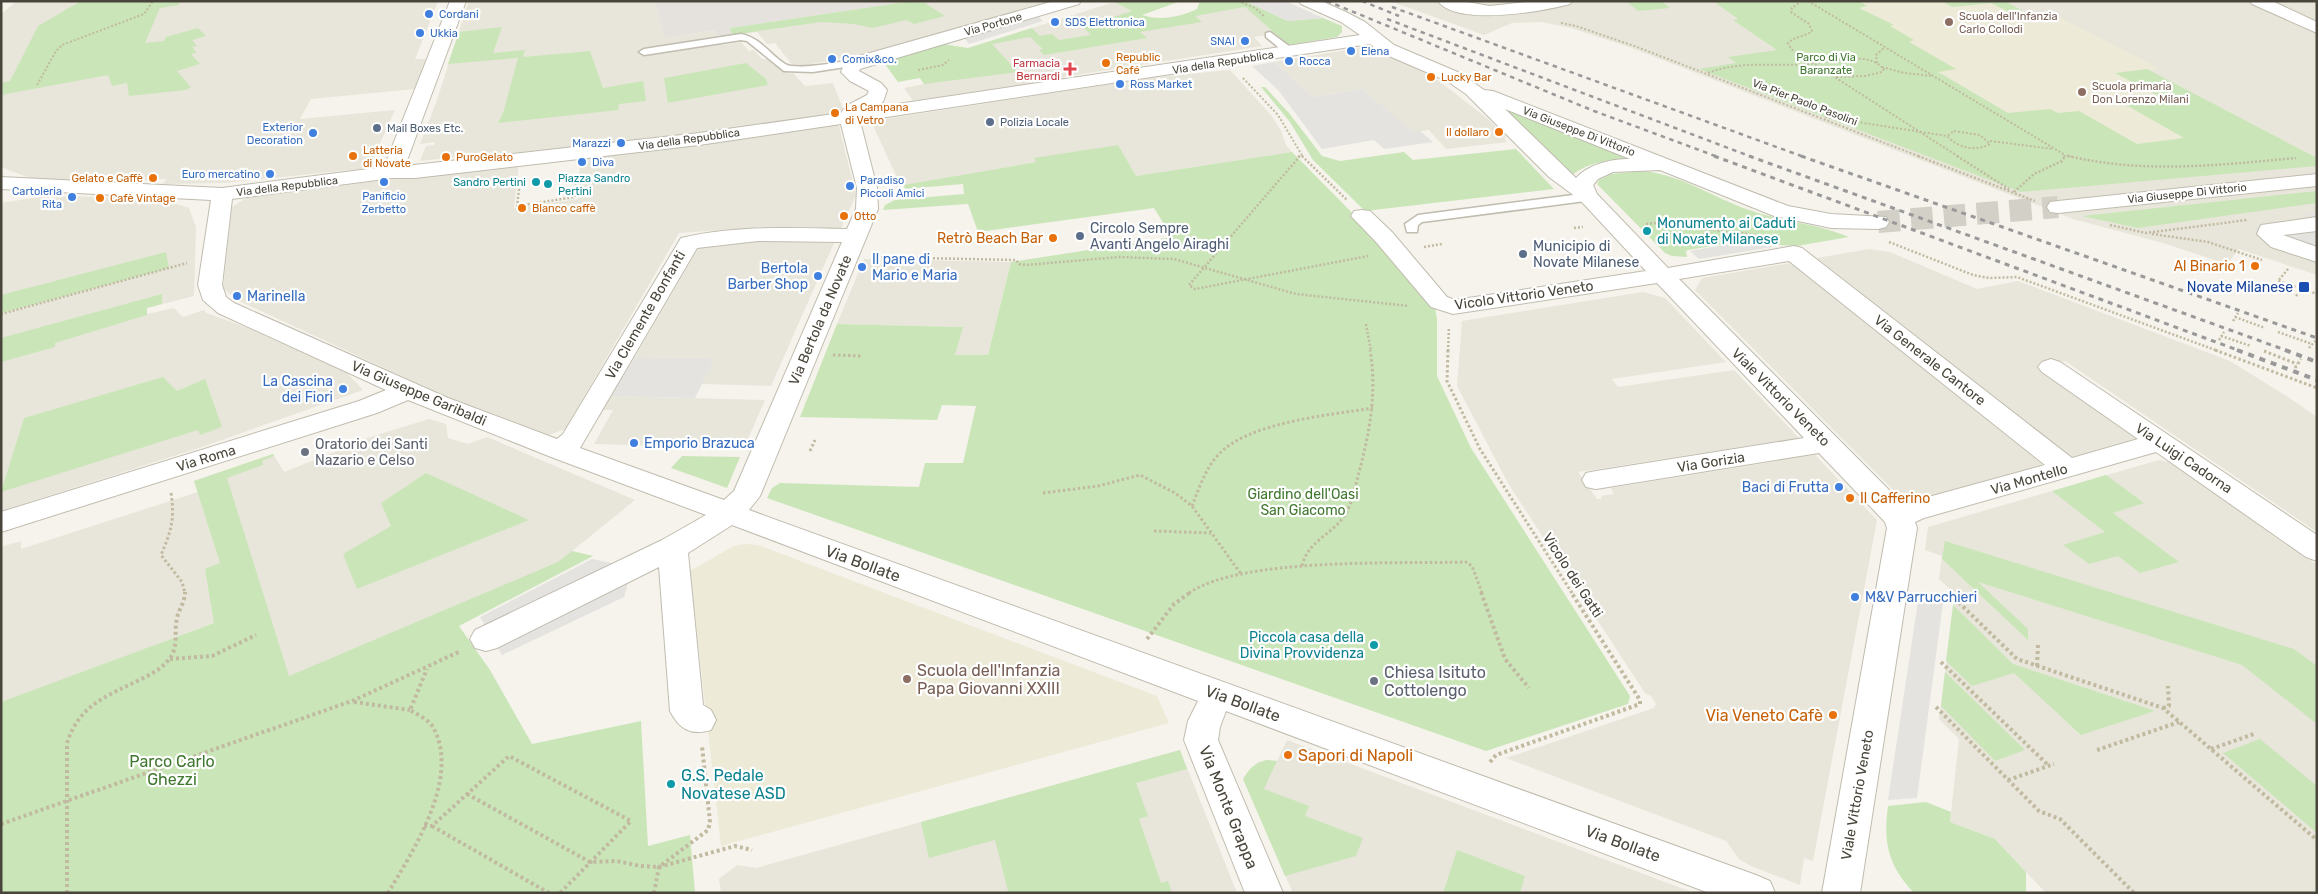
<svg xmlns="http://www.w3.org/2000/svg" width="2318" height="894" font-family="Rubik,sans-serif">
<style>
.residential{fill:#e8e6da}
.industrial{fill:#e5e2dd}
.education{fill:#edead7}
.green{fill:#cae6b8}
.parking{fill:#e4e3e0}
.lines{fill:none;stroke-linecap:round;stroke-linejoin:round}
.minor-tunnel{stroke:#d3d0c8;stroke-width:22;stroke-dasharray:22 11;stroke-linecap:butt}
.service-casing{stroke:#c0bcaf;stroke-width:3}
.minor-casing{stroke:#c0bcaf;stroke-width:2}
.path-far3{stroke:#c1baa1;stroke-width:2;stroke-dasharray:2 2;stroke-linecap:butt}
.path-far2{stroke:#c1baa1;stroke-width:2.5;stroke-dasharray:2 2;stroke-linecap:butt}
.path-far1{stroke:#c1baa1;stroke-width:3;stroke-dasharray:2.5 2.5;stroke-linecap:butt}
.path{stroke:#c1baa1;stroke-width:4;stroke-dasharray:3 3;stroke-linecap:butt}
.service{fill:#fff;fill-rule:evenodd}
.minor{fill:#fff;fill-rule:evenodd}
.rail-far2{stroke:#999;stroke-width:2.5;stroke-dasharray:4.5 4.5;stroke-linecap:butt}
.rail-far1{stroke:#999;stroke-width:3;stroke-dasharray:5 5;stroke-linecap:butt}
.rail{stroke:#999;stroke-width:4;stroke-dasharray:6 6;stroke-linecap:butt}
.shop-dot{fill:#3f7fe0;stroke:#fff;stroke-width:2}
.education-dot{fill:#8d6e63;stroke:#fff;stroke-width:2}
.food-dot{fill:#e8710a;stroke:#fff;stroke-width:2}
.health-dot{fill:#e0444e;stroke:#fff;stroke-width:2}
.service-dot{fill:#5c6f8a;stroke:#fff;stroke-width:2}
.culture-dot{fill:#0f9aa8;stroke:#fff;stroke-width:2}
.transit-dot{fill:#1a4fb4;stroke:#fff;stroke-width:2}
.worship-dot{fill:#6b7280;stroke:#fff;stroke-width:2}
.labels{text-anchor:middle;stroke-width:4.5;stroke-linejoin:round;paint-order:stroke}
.far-shop-label{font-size:11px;fill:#366cbe;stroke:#fff;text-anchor:start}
.far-education-label{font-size:11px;fill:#785e54;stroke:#fff;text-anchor:start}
.far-street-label{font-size:11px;fill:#49453a;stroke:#fff}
.far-food-label{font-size:11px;fill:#c56008;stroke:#fff;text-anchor:start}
.far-park-label{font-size:11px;fill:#417830;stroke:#fff}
.far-health-label{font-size:11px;fill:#be3a42;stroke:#fff;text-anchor:end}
.far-service-label{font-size:11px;fill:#4e5e75;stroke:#fff;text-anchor:start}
.far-culture-label{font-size:11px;fill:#0d838f;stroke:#fff;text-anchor:start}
.culture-label{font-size:14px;fill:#0d838f;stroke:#fff;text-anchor:start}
.service-label{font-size:14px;fill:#4e5e75;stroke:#fff;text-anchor:start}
.food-label{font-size:14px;fill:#c56008;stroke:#fff;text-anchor:end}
.shop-label{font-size:14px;fill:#366cbe;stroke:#fff;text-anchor:start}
.transit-label{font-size:14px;fill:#164399;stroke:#fff;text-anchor:end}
.street-label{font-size:14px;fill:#49453a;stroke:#fff}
.worship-label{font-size:14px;fill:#5b616d;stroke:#fff;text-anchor:start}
.park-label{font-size:14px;fill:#417830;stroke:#fff}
.near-street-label{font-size:16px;fill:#49453a;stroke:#fff}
.near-education-label{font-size:16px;fill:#785e54;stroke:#fff;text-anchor:start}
.near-worship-label{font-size:16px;fill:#5b616d;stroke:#fff;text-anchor:start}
.near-food-label{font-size:16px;fill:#c56008;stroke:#fff;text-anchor:end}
.near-park-label{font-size:16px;fill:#417830;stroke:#fff}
.near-culture-label{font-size:16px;fill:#0d838f;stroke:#fff;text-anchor:start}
</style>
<rect width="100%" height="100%" fill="#f5f3ec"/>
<path class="residential" d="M17,1H438L415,59H427L415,89L311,99L300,119L395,110L369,168L224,183L162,184L167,179L132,181L32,179L1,167V14Z
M469,1H654L665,38L715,30L722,45L741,42L749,51L754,50L762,59H771L790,74L793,73L805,86L833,83L843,109L835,114L712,133L485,160L487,154L420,161L426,146L434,145L435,142L420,144L437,100L463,19L480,15L481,11L465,12Z
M931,1H1054L862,55L794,67L775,43L767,44L757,32L732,35L905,2Z
M1390,1H2317V275L2239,249L2227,264L2163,243L2073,219L1629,47L1571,28L1541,22L1512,23L1484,35Z
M1114,2L1156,22L1245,7L1276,34L1254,37L1262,46L1063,77V79L913,101L904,88L924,84L920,78L968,48Z
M1364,47L1426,71L1488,119L1506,137L1504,138L1507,142L1446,149L1429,130L1413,133L1362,89L1313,97L1274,62Z
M1230,70L1271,115L1281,131L1286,145L1292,152L1136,176L1086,218L1036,162L901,186L871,121L1158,77Z
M838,122L856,195L841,228L765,227L679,233L565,429L549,435L468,406L369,361L237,300L223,288L232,207L248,197L519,164L514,208L578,199L580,157Z
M46,196L109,197L174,203L189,208L196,227L194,296L147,308V314L174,308L183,317L204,310L206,313L251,329L347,373L363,390L202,447L1,511V203Z
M751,241L834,243L771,386L702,384L715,358L635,357L699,247Z
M1869,249L1890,252L1977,289L2018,281L2230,361L2288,397L2317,417V532L2065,361L2037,368L2137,438L2071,457L1817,258Z
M864,259L1011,262L988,355H955L962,327L837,324Z
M1791,263L1831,295L2043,465L1906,503L1695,290L1702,278Z
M1643,292L1665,298L1726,362L1612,379L1618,387L1734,370L1799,438L1578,472L1597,499H1602L1601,496L1614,494L1611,488L1815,455L1877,520L1813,861L1804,858L1800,885L1751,866L1739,859L1726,841L1506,758L1654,708L1656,704L1651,696L1645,693L1509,485L1457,386L1462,321Z
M611,396L765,400L744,448L594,444L613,410H603Z
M429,419L446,424L448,438L468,444L487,437L635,500L572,551L593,556L425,643L278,707L248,610L1,703V547L21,541V549L198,492L194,481L273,454L284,472L337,451L335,448Z
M2159,460L2172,463L2317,565V893H2046L1995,839L1950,822L1959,739L1939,719L1955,594L1939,579L1942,556L1925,550L1928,527Z
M1287,740L1694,893H1293L1243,779L1250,769L1258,762L1267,760L1277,761Z
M1180,750L1237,893H721L719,879L737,865L756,868Z"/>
<path class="industrial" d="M654,1H931L905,2L730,28L732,35L718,37L715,30L665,38Z"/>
<path class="education" d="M1819,1H2005L2034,17L2056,15L2158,68L2148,70L2305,151L2073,152L1937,71L1955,69L1951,66L1908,41Z
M744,544L758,545L1157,696L1169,723L721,846L690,571L734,546Z"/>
<path class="green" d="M81,1H180L179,5L160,8L145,43L164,41L166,37L198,28L206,36L192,40L197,46L192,47L197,53L191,54L200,64L177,71L191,87L186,90L129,96L127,83L112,86L108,75L1,95V83L10,81L38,26Z
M1117,1H1181L1142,15C1160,21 1180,17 1197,9L1200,1H1245L1288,21L1323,18L1342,26V32L1337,37L1288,45L1245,7L1195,16L1202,22L1140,32L1147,38L1044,55L1039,50L1043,49L1030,37L992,44L1018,72L924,84L920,78L898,82L882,60L943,44L968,48L1032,28L1040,36L1052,34L1059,40L1091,35L1083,27L1132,11L1114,2Z
M1626,1H1662L1670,8L1638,11Z
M1713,1H1859L1867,6L1859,8L1894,25L1890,26L1914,40L1909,42L1956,69L1938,72L2008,113L2050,109L2058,113L2079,111L2137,144L2184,138L2126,105L2166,100L2115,73L2147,69L2317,158V166L2021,192L1699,69L1736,63L1728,57L1777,50L1733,20L1738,19Z
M1942,1H2005L2023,11L2009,12L1991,3L1952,7Z
M905,2L925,3L945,16L914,24L906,20L873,28L854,24L821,22L732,35L730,28Z
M502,27L493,53L525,50L523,57L590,51L603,88L643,81L646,101L619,104L618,110L498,123L503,113L518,58L448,64L459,32Z
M746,63L766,79L768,85L668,103L664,78Z
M1261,87H1265L1289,113L1322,156L1340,161L1404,152L1413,160L1516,149L1554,189L1365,211L1313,160L1290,122Z
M1491,100L1640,159C1616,159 1590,160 1571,176Z
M1118,145L1136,176L1292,152L1377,238L1435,307L1437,319V376L1471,448L1630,696L1628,704L1486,751L767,498L772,488L780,483L919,487L925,463H963L976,406L942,405L937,420L800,417L837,324L963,327L955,355H988L1011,262L1172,237L1154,208L978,232L968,204L883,210L885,205L895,200L964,194L963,184L905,189L904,185L1036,162L1034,158Z
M1643,171C1684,175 1716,200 1755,212C1786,222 1819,224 1849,237L1797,246L1777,245L1760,238L1688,250L1686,251L1687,257L1672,256L1665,253L1597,184L1599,180L1611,174Z
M2317,191V203L2138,228L2082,216Z
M166,252L169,268L1,313V295Z
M162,294V304L147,308V315L55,343V347L1,362V338Z
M163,377L177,391L205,379L222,427L200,435L198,430L1,492L24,418Z
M273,454L274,456L262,461L263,465L227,478L289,676L558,562L572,551L593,556L459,626L490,670L532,744L641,721L648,846L690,835L695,893H1V702L214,623L205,569L220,563L194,481Z
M682,456L740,457L727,488L671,468Z
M426,473L529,520L357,589L343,554L391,526L381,503Z
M2106,475L2144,503L2113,513L2179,562L2140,573L2118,556L2089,564L2063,545L2105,532L2052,491Z
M1945,541L2294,649L2317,666V724L2242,665L1978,582L2028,629V640L1942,559Z
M1953,605L2013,664L2155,711L2081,735L2014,673L1972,686L1946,661Z
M1945,672L2025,750L1995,761L1941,706Z
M2260,739L2317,786V833L2223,753Z
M1180,750L1187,769L1136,783L1148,816L1139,819L1161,883L1168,881L1172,893H1002L1008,891L995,840L929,858L921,822Z
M1267,760L1277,761L1264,789L1309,806L1305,816L1363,838L1356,856L1285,876L1243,779C1250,768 1255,763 1267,760Z
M1926,802L1951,812L1950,822L1995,839L2026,872V893H1914C1888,865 1883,843 1888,806Z
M1457,850L1525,876L1520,893H1443Z"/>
<path class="parking" d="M1245,1H1285L1323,18L1288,21Z
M1038,16L1043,21L969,44L965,39Z
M1274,62L1313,97L1362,89L1413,132L1420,131L1433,142L1384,149L1374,140L1322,149L1279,91L1252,66Z
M2317,213V261L2269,244L2256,234L2254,227L2313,219L2305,214Z
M1762,238L1772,247L1699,259L1690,251Z
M635,357L715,358L695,398L611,396Z
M592,559L621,565L630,576L624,597L502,655L480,617Z
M1919,595H1944L1917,798L1888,800Z"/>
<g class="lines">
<path class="minor-tunnel" d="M1878,222L2058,207"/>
<g class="service-casing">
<path id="service" d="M1270,32L1293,49V53H1285L1266,37V33Z
M741,34C761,38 769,54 785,64C797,71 843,61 858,59L863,62L858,65L813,72L784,71L747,41L741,40L644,55L639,52L644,49Z
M1589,193L1593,194L1595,197L1593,200L1422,222L1418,225L1417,232H1407L1405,224L1418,215Z"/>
</g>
<g class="minor-casing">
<path id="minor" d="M450,1H466L405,166L699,133L841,113L846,106L867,95L869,91L850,81L841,72L845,62L852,58L1054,1H1081L1079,4L860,69L859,71L881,83L887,90L883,102L871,108L1360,35L1341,22L1301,4L1299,1H1321L1346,12L1365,22L1394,45L1460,73L1484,90L1493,91L1788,206L1831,214L1886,217L1889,222L1886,227L1878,229L1831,228L1774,216L1660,170L1613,172L1598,179L1593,185L1597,194L1668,268L1794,246L1802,248L2072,458L2138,439L2042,372L2038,367L2042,362L2051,359L2060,362L2317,535V561L2306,557L2156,452L1924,518L1915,522L1917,528L1913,553L1860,893H1822L1887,528L1885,522L1819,453L1596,489L1586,487L1582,480L1586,473L1596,471L1804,438L1657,283L1453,314L1431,307L1376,242L1351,216L1354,211L1362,210L1370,211L1392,232L1447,297L1455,300L1646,271L1580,200L1549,177L1466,94L1447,81L1382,53L1370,44L860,121L877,188L878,209L760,496L749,510L1756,875L1770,881L1775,893H1709L1226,711L1220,727L1218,740L1283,893H1245L1184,740L1188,721L1198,701L732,525L688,553L703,705L711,710L716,720L711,730C691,736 679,729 670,711L659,567L497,648L486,651L475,648L470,639L475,630L662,540L706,515L551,457L408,400L377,413L1,532V512L359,401L386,390L218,313L203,300L198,285L211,200L1,189V177L222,188L384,167ZM1505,109L1630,159C1611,159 1589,164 1576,178ZM841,124L857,188L856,209L847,229C792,228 736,225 681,238L563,434L557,439L448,398L234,303L226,297L222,285L232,199L392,178H415L699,145ZM758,241L842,242L734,491L724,500L580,448L697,248ZM1789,261L2045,465L1903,504L1679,279Z
M1438,1H1461L1490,6L1535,1H1572L1570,4C1544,11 1456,27 1438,1Z
M2250,1H2272L2317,22V33L2252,4Z
M2317,174V186L2058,213L2050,212L2047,207L2050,202L2058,201Z
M2317,217V231L2283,235L2317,247V262L2271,247L2257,234L2261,225Z"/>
</g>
<path class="path-far3" d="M1238,1L1255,8L1265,17
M1763,1H1772
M1802,1L1792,8L1791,12L1809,24L1812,31C1805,37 1795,36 1788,43L1791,49L1959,157
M1808,1L2065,155
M1561,23L1576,26L1637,47L1921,157
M1877,63L1876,55L1885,47
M1882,67L1904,73L1933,76
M918,70L943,65L949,60
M1708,73C1741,60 1773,67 1807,64C1826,62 1845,57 1864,59C1872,60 1878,63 1884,69L1882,72L1865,76L1836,77
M1243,78L1278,115L1303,157
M37,85L56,51L62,45L144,14L153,1
M1825,117L1947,136
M1954,131L1980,135L1990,144C1976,152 1958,148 1947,136Z
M1990,141L2053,149
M1298,157L1301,154
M2064,157L2065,155L2073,157"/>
<path class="path-far2" d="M1300,156L1189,285L1195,289L1368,256
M1302,156L1347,200
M1918,156L2035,201
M1957,156L2009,189
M2068,156C2144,174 2219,165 2296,158
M520,181L517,206L575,197L576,174
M2014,192L2034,174L2062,161L2065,156
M1646,224L1653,223L1756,235
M2110,225L2146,233L2247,220
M1574,228L1583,227
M2152,234L2208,242L2262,260
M1889,242L1973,275L1989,278L2017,277L2218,351
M1424,247L1442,244
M873,257L1016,260L1019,264L1026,265L1119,257L1174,259L1296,294L1409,306
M2288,269L2278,281L2317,294
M2296,296L2302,289
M1,314L187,263
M2235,317L2265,328
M2233,321L2238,313
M1366,324L1371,351
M2278,332L2312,344
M2221,336L2251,346
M2219,340L2224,332
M2309,348L2315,341
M1448,351L1449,327"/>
<path class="path-far1" d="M1448,350L1447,381L1480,449L1572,593
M2215,350L2317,388
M2264,351L2297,364
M833,355L861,356
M2295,368L2301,359
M810,451L815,440
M171,493C175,520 171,531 161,555L182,582L185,593
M1043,493L1098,486L1140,475L1175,493L1192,506L1241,574
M1192,506C1199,489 1205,469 1218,455C1248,422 1330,415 1373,408
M1154,531L1211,533
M1302,566C1309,536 1340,535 1351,502C1365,451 1379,403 1370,350
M1189,593C1241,557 1399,564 1466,562L1472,566L1482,593"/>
<path class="path" d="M1481,592L1505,659L1529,688
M1950,594L2017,659L2163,708L2317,840
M1147,639L1174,604L1191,592
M170,659L212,656L256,635
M1941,662L2049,766
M2037,666L2038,644
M354,702L410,710
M1936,707L2039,811L2060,819L2134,893
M2163,708L2169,706L2168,686
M2211,749L2254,734
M2097,750L2179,722
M1490,762L1496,755L1640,704V700L1571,592
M2008,780L2054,764
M467,794L590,862L617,861L640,866L659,867L735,846L752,850
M1,824L352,701L461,651
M424,826H432L509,756L631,821L560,893
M432,826L549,893
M67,893V743C80,702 111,695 145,677C156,672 166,665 172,655C178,643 174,630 177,618C179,609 185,602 185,592
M388,893C413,851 460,779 434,729C430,720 418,715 410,710L427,669
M654,893L659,867L708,830L710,822L702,746"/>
<use href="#service" class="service"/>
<use href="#minor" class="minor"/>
<path class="rail-far2" d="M1327,1L1594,111L1718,157
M1362,1L1399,16
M1392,7L1804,157
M1387,19L1752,157"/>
<path class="rail-far1" d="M1714,156L2240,351
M1749,156L2288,351
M1801,156L2317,338"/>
<path class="rail" d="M2237,350L2317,380
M2285,350L2317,362"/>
</g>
<g class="shop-dot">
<circle cx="429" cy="14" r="5"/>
<circle cx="1055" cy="22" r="5"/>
<circle cx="420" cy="33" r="5"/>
<circle cx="1245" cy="41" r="5"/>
<circle cx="1351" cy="51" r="5"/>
<circle cx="832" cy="59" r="5"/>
<circle cx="1289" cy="61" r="5"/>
<circle cx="1120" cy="84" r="5"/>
<circle cx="313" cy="133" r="5"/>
<circle cx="621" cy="143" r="5"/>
<circle cx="582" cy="162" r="5"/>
<circle cx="270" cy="174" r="5"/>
<circle cx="384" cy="182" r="5"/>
<circle cx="850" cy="186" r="5"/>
<circle cx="72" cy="197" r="5"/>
<circle cx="862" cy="267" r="5"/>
<circle cx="818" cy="276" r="5"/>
<circle cx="237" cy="296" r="5"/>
<circle cx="343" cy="389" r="5"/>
<circle cx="634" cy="443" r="5"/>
<circle cx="1839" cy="487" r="5"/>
<circle cx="1855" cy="597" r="5"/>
</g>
<g class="education-dot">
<circle cx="1949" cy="22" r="5"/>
<circle cx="2082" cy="92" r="5"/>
<circle cx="907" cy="679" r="5"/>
</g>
<g class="food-dot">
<circle cx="1106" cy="63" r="5"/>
<circle cx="1431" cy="77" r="5"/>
<circle cx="835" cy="113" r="5"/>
<circle cx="1499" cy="132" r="5"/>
<circle cx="353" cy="156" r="5"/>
<circle cx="446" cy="157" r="5"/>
<circle cx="153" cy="178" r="5"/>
<circle cx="100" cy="198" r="5"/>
<circle cx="522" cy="208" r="5"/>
<circle cx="844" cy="216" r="5"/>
<circle cx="1053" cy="238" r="5"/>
<circle cx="2255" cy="266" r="5"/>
<circle cx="1850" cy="498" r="5"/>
<circle cx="1833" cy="715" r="5"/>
<circle cx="1288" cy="755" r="5"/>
</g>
<path class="health-dot" d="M1067.5 61.5h5v5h5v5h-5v5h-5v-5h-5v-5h5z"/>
<g class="service-dot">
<circle cx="990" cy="122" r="5"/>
<circle cx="377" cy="128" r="5"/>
<circle cx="1080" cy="236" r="5"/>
<circle cx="1523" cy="254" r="5"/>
</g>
<g class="culture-dot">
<circle cx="536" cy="182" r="5"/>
<circle cx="548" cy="184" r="5"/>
<circle cx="1647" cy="231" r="5"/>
<circle cx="1374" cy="645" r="5"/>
<circle cx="671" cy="784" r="5"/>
</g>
<rect class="transit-dot" x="2298" y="281" width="12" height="12" rx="2.5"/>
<g class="worship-dot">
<circle cx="305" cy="452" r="5"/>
<circle cx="1374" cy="681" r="5"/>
</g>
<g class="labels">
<g class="far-shop-label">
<text x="439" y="18">Cordani</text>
<text x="1065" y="26">SDS Elettronica</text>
<text x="430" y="37">Ukkia</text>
<text x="1235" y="45" text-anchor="end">SNAI</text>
<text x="1361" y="55">Elena</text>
<text x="842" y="63">Comix&amp;co.</text>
<text x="1299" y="65">Rocca</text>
<text x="1130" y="88">Ross Market</text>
<text x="303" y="131" text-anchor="end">Exterior<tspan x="303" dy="13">Decoration</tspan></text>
<text x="611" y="147" text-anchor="end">Marazzi</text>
<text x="592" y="166">Diva</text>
<text x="260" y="178" text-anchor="end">Euro mercatino</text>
<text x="860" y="184">Paradiso<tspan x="860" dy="13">Piccoli Amici</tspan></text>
<text x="62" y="195" text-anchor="end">Cartoleria<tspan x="62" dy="13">Rita</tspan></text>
<text x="384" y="200" text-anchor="middle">Panificio<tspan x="384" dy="13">Zerbetto</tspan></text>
</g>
<g class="far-education-label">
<text x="1959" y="20">Scuola dell'Infanzia<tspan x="1959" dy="13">Carlo Collodi</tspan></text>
<text x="2092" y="90">Scuola primaria<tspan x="2092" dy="13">Don Lorenzo Milani</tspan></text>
</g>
<g class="far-street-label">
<text transform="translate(993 24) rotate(-16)" y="4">Via Portone</text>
<text transform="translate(1223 62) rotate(-9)" y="4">Via della Repubblica</text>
<text transform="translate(1805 102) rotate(21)" y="4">Via Pier Paolo Pasolini</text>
<text transform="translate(1579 131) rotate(21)" y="4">Via Giuseppe Di Vittorio</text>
<text transform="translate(689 139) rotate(-8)" y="4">Via della Repubblica</text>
<text transform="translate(287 186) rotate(-7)" y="4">Via della Repubblica</text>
<text transform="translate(2187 193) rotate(-6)" y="4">Via Giuseppe Di Vittorio</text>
</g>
<g class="far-food-label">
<text x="1116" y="61">Republic<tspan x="1116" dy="13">Café</tspan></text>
<text x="1441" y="81">Lucky Bar</text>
<text x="845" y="111">La Campana<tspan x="845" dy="13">di Vetro</tspan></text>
<text x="1489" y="136" text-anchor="end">Il dollaro</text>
<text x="363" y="154">Latteria<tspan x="363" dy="13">di Novate</tspan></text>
<text x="456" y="161">PuroGelato</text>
<text x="143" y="182" text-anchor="end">Gelato e Caffè</text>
<text x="110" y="202">Cafè Vintage</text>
<text x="532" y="212">Blanco caffè</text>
<text x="854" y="220">Otto</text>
</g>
<g class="far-park-label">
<text x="1826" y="61">Parco di Via<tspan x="1826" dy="13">Baranzate</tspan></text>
</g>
<g class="far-health-label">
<text x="1060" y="67">Farmacia<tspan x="1060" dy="13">Bernardi</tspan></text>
</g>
<g class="far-service-label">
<text x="1000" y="126">Polizia Locale</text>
<text x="387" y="132">Mail Boxes Etc.</text>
</g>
<g class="far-culture-label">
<text x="558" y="182">Piazza Sandro<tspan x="558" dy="13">Pertini</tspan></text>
<text x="526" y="186" text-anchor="end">Sandro Pertini</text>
</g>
<g class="culture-label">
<text x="1657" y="228">Monumento ai Caduti<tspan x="1657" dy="16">di Novate Milanese</tspan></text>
<text x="1364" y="642" text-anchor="end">Piccola casa della<tspan x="1364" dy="16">Divina Provvidenza</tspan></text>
</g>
<g class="service-label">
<text x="1090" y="233">Circolo Sempre<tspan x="1090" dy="16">Avanti Angelo Airaghi</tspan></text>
<text x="1533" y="251">Municipio di<tspan x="1533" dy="16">Novate Milanese</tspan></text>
</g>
<g class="food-label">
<text x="1043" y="243">Retrò Beach Bar</text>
<text x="2245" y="271">Al Binario 1</text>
<text x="1860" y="503" text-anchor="start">Il Cafferino</text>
</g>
<g class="shop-label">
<text x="872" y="264">Il pane di<tspan x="872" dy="16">Mario e Maria</tspan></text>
<text x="808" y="273" text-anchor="end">Bertola<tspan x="808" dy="16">Barber Shop</tspan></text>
<text x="247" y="301">Marinella</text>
<text x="333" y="386" text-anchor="end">La Cascina<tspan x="333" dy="16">dei Fiori</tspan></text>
<text x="644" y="448">Emporio Brazuca</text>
<text x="1829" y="492" text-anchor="end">Baci di Frutta</text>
<text x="1865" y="602">M&amp;V Parrucchieri</text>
</g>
<g class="transit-label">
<text x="2293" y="292">Novate Milanese</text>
</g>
<g class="street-label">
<text transform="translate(1524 295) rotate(-8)" y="5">Vicolo Vittorio Veneto</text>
<text transform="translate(645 315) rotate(-60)" y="5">Via Clemente Bonfanti</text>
<text transform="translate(820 320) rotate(-67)" y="5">Via Bertola da Novate</text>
<text transform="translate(1930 360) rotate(38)" y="5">Via Generale Cantore</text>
<text transform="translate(419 393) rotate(23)" y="5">Via Giuseppe Garibaldi</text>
<text transform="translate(1781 397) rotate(45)" y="5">Viale Vittorio Veneto</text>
<text transform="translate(206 458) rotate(-17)" y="5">Via Roma</text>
<text transform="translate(2184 458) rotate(34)" y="5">Via Luigi Cadorna</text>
<text transform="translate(1711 462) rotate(-9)" y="5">Via Gorizia</text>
<text transform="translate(2029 479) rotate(-16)" y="5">Via Montello</text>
<text transform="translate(1573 575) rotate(57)" y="5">Vicolo dei Gatti</text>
<text transform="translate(1857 795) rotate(-80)" y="5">Viale Vittorio Veneto</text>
</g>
<g class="worship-label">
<text x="315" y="449">Oratorio dei Santi<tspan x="315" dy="16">Nazario e Celso</tspan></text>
</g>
<g class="park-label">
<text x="1303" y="499">Giardino dell'Oasi<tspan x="1303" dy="16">San Giacomo</tspan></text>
</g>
<g class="near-street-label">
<text transform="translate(863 563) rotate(20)" y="6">Via Bollate</text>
<text transform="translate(1243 703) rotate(20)" y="6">Via Bollate</text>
<text transform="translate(1229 807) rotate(68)" y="6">Via Monte Grappa</text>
<text transform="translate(1623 843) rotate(20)" y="6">Via Bollate</text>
</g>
<g class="near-education-label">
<text x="917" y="676">Scuola dell'Infanzia<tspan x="917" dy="18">Papa Giovanni XXIII</tspan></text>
</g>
<g class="near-worship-label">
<text x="1384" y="678">Chiesa Isituto<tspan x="1384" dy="18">Cottolengo</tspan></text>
</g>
<g class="near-food-label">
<text x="1823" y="721">Via Veneto Cafè</text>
<text x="1298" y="761" text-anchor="start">Sapori di Napoli</text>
</g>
<g class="near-park-label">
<text x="172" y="767">Parco Carlo<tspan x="172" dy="18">Ghezzi</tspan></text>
</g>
<g class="near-culture-label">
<text x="681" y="781">G.S. Pedale<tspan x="681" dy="18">Novatese ASD</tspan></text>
</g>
</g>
<rect width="2318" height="894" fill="none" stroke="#49453a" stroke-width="5"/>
</svg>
